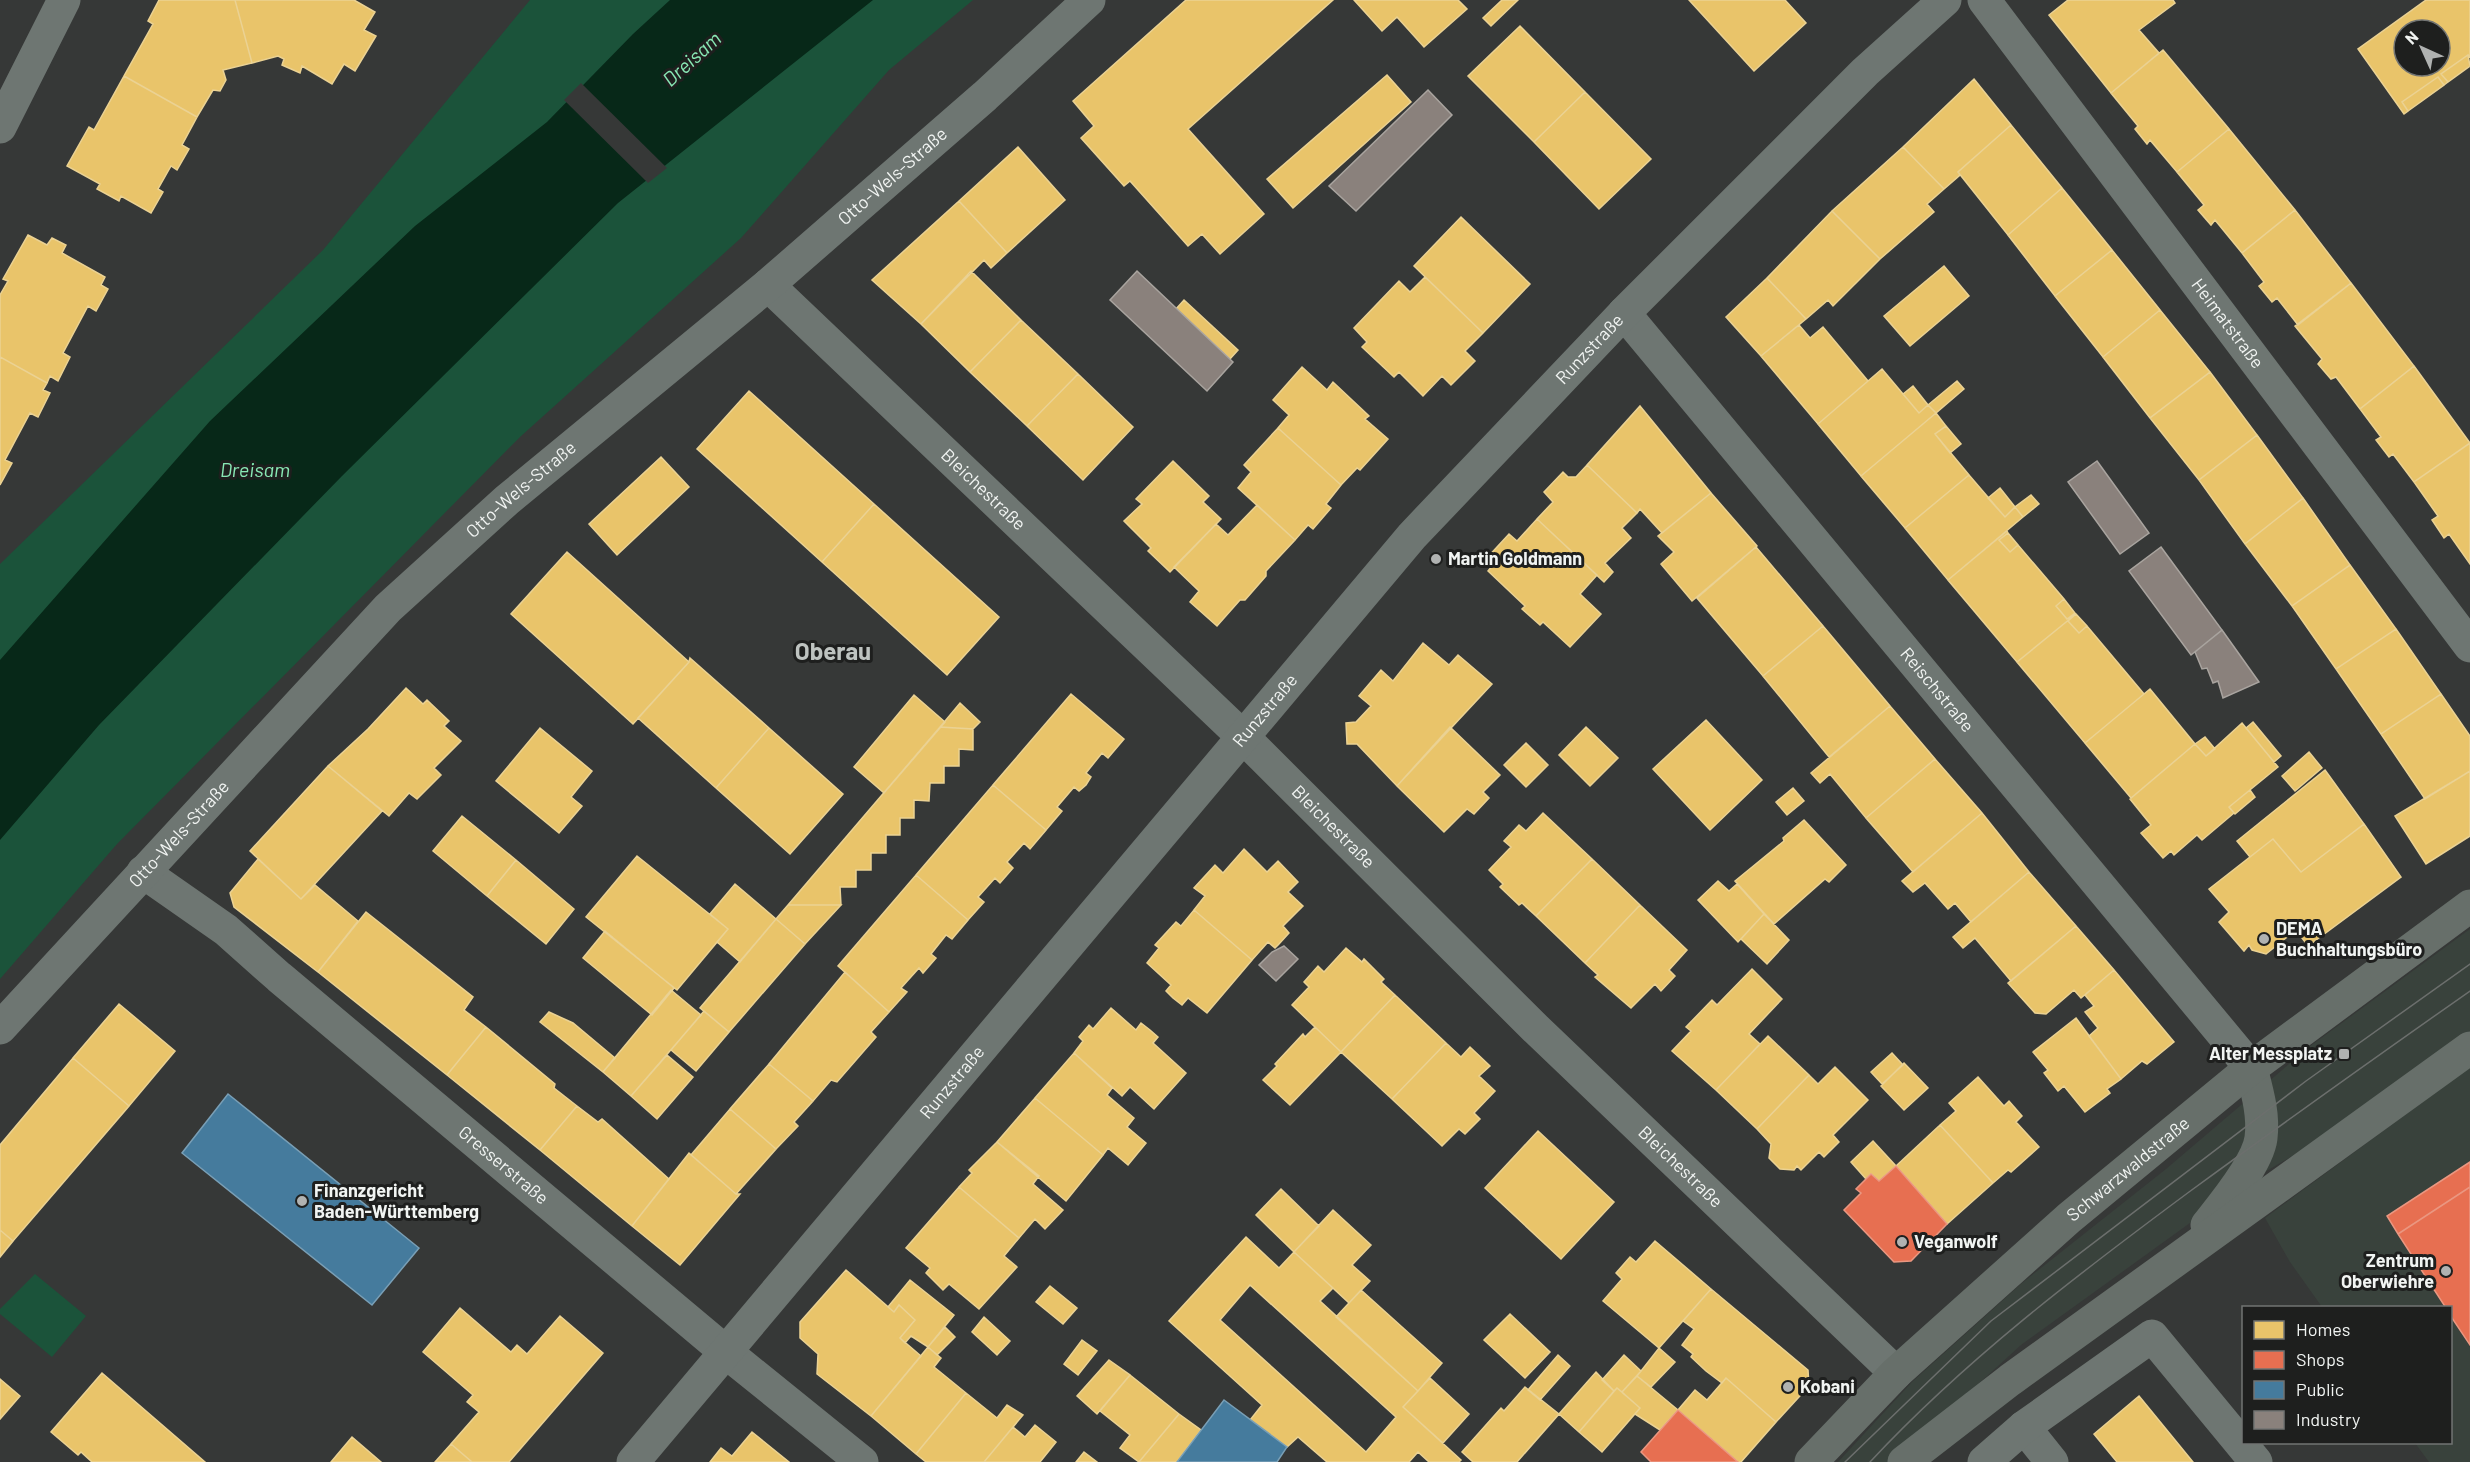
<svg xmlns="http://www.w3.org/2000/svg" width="2470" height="1462" font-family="Barlow,sans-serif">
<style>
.built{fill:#39423c}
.green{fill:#1b533a}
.water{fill:#072818}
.pier{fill:#363837}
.homes{fill:#e9c46a;stroke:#ebd293;stroke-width:1.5;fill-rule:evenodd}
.shops{fill:#e76f51;stroke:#ea9781;stroke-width:1.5}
.public{fill:#457b9d;stroke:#799fb6;stroke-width:1.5}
.industry{fill:#8a817c;stroke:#a9a49f;stroke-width:1.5}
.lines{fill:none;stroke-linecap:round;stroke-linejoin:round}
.minor{stroke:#6e7672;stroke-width:33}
.secondary{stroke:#676f6a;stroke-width:33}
.tram{stroke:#6c6f6d;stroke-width:1.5}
.poi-dot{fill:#b0b2b1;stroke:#1e1f1e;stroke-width:2}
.labels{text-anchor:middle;stroke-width:6;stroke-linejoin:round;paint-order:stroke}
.street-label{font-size:18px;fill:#f1f4f2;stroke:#1e1f1e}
.poi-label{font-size:18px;font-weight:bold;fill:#f1f4f2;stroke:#1e1f1e;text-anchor:start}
.water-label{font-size:20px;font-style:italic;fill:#89e8b5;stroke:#1e1f1e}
.district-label{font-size:24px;font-weight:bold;fill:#bec3c0;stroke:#1e1f1e}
</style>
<rect width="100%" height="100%" fill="#363837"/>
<path class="built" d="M2470,929V1035L2348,1124L2244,1184L2021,1345L1893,1462H1838L1912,1382L2022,1283L2166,1169L2309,1047Z
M2470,1067V1462H2429L2415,1443L2450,1442V1308L2322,1307L2290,1262L2265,1218Z"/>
<path class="green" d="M530,0H973L889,70L741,238L520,437L117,844L0,979V564L323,250Z
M35,1274L86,1316L52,1357L0,1314V1309Z"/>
<path class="water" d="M670,0H873L618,203L342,476L99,725L0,840V660L210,421L415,226L547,122L633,34Z"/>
<path class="pier" d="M581,83L667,168L648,183L564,100Z"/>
<path class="homes" d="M159,0H235L252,63L223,70L226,80L220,91L213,90L197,117L124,76L153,24L148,21Z
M235,0H354L375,12L364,30L376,36L355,71L344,64L332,84L302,66L300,73L282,65L284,59L278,56L252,63Z
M1186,0H1333L1188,129L1264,214L1220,254L1202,234L1188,246L1130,181L1124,186L1081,138L1094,126L1073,101Z
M1354,0H1458L1467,9L1424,47L1397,17L1382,31Z
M1502,0H1518L1491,26L1483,18Z
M1689,0H1785L1806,23L1754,71Z
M2068,0H2173L2175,3L2139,30L2159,53L2111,93L2049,15Z
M2426,0H2470V57L2468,55L2441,74L2448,82L2444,85L2438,77L2402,102L2408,111L2404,114L2358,49ZM2404,30H2440V66H2404Z
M1520,26L1585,92L1534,142L1468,76Z
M2163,50L2229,129L2177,172L2150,140L2147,144L2135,129L2138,126L2111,93Z
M2468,55L2470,66L2448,82L2441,74Z
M1387,75L1411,102L1293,208L1267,179Z
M124,76L197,117L182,145L189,149L177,170L171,166L158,189L163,192L151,213L121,196L119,201L97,189L100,184L67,166L89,127L94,130Z
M2438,77L2444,85L2408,111L2402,102Z
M1974,79L2011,125L1958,172L1960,175L1944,189L1903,147Z
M1585,92L1651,159L1599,209L1534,142Z
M2011,125L2062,188L2008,235L1958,172Z
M2229,129L2295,210L2242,253L2215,220L2211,225L2198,210L2204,205L2177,172Z
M1018,147L1065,200L1007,253L959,201Z
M1903,147L1944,189L1927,204L1934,212L1880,259L1832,211Z
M2062,188L2112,250L2055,296L2008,235Z
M959,201L1007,253L991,268L984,260L921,324L872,280Z
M2295,210L2351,283L2298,325L2277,298L2272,302L2259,286L2264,282L2242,253Z
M1832,211L1880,259L1833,306L1828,300L1806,319L1767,278Z
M1461,217L1530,284L1483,333L1414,266Z
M28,235L47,245L52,238L66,245L62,253L105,277L101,285L108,289L96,311L88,306L63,353L70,357L58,381L50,376L47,383L0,357V295L8,281L3,279Z
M2112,250L2160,310L2103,357L2055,296Z
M1944,266L1969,296L1910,346L1884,316Z
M971,271L1021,320L970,372L921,324Z
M1425,277L1483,333L1465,351L1475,361L1451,385L1442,376L1423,396L1399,372L1394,377L1362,347L1367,342L1354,328L1399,281L1410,292Z
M1767,278L1806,319L1761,356L1726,317Z
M2351,283L2414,366L2360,409L2336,377L2331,379L2318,364L2322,359L2295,326Z
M1184,300L1238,350L1230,359L1176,309Z
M2160,310L2210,372L2150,418L2103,357Z
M1021,320L1078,374L1027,426L970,372Z
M1799,325L1810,338L1823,327L1868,381L1818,424L1761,356Z
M0,357L47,383L43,390L50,393L38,417L30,413L5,460L12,463L0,485Z
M2414,366L2470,443L2414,482L2393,454L2389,457L2376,440L2381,437L2360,409Z
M1302,367L1327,390L1333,382L1369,416L1365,419L1388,439L1360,470L1357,468L1341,485L1278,428L1289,415L1273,400Z
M1882,369L1919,413L1928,405L1936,413L1861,476L1818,424Z
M2210,372L2257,435L2199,480L2150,418Z
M1078,374L1133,427L1083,480L1027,426Z
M1957,381L1964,389L1936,413L1928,405Z
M1913,386L1928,405L1919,413L1903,394Z
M749,391L874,504L822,562L697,449Z
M1640,406L1711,493L1662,533L1640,509L1637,513L1587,465Z
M1936,413L1946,426L1935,434L1969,475L1905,528L1861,476Z
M1946,426L1961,444L1950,453L1935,434Z
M1278,428L1341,485L1326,504L1331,508L1313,529L1308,525L1295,540L1238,488L1251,472L1244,465Z
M2257,435L2303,498L2245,544L2199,480Z
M2470,443V564L2449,534L2444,538L2432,520L2438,516L2414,482Z
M661,457L689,487L617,555L589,524Z
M1173,461L1209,496L1203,502L1221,519L1170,572L1148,551L1151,548L1124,521L1142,504L1136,499Z
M1587,465L1637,513L1622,528L1631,538L1605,563L1613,572L1604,582L1537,519L1553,502L1544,492L1563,472L1568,477H1576Z
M1969,475L2005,517L2015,507L2023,517L1948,580L1905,528Z
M2000,488L2015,507L2005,517L1988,498Z
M1711,493L1757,546L1692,601L1661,564L1674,552L1658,536Z
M2031,495L2039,504L2023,517L2015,507Z
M2303,498L2350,565L2292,606L2245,544Z
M874,504L999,617L947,675L822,562Z
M1257,505L1295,540L1266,571V576L1245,600H1240L1217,626L1190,602L1199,591L1174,567L1216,524L1228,535Z
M1537,519L1597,575L1580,594L1601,614L1570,647L1543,622L1540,625L1522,609L1525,606L1488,571L1493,565L1486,559L1509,534L1517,541Z
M2007,531L2008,533L1999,540L2010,552L2018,545L2064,599L2056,606L2067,619L2076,614L2017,662L1948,580Z
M2008,533L2018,545L2010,552L1999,540Z
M1756,547L1823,626L1763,676L1697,598Z
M567,552L689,662L633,724L511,614Z
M2350,565L2396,629L2336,669L2292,606Z
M2064,599L2075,613L2067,619L2056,606Z
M2076,614L2068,621L2079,633L2087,626L2144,694L2085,743L2017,662Z
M2076,614L2087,626L2079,633L2068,621Z
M1823,626L1890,706L1829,757L1763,676Z
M2396,629L2441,694L2381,734L2336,669Z
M1423,643L1449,665L1458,655L1492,684L1397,786L1357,744H1347L1346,723L1356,722L1371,706L1359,696L1381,670L1393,681Z
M690,658L769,728L716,788L638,718L689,662Z
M406,688L423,704L427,700L449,721L444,726L461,741L434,768L441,775L417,799L409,793L389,816L328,766L368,729Z
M2150,689L2195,744L2131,798L2085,743Z
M1071,694L1124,739L1108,758L1102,753L1086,773L1091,777L1086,785L1079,791L1074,787L1057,807L1062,811L1046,830L993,785Z
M2441,694L2470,736V771L2425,799L2381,734Z
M914,695L945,722L884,793L854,767Z
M960,703L980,722L973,729L940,727Z
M1890,706L1935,759L1866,818L1830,774L1820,783L1811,773Z
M1706,720L1762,780L1710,830L1653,769Z
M2253,722L2281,756L2274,762L2246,728Z
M2242,723L2278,767L2229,807L2234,813L2202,840L2197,835L2174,855L2171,851L2163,858L2141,833L2151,825L2130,799L2195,744L2206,756Z
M940,727L973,729V750L959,749V766H944V783H930L929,801L914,800V818H900V835H886V853H871V870H856V887H840L841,905H788Z
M1450,727L1500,775L1483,792L1489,798L1474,814L1467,809L1444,832L1397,786Z
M1586,727L1618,758L1590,786L1559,755Z
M540,728L592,771L571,797L582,806L559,833L496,781Z
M769,728L843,794L790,854L716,788Z
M2205,737L2215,749L2206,756L2195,744Z
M1526,743L1548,765L1526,787L1504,765Z
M2309,752L2322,768L2295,791L2282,776Z
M1935,759L1982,813L1913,872L1866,818Z
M328,766L382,811L301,899L250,851Z
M2325,770L2364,824L2301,872L2273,839L2250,857L2237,841Z
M2470,771V836L2426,864L2395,816Z
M993,785L1046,830L1030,849L1024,843L1007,862L1013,868L1000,883L995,878L978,897L984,902L968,920L916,875Z
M1793,788L1804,801L1787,815L1776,802Z
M2250,790L2255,797L2235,814L2229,807Z
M1543,813L1592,859L1536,916L1522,903L1519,905L1500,887L1503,884L1489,870L1511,847L1504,841L1519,825L1526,831Z
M1982,813L2029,872L1971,922L1955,903L1948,909L1925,883L1913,892L1902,881Z
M462,816L516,860L487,896L433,851Z
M1804,820L1846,865L1829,882L1825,879L1774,924L1735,881L1784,841L1783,838Z
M2364,824L2401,877L2308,946L2296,930L2266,954L2252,950L2249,945L2244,951L2219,922L2229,912L2209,889L2273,839L2301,872Z
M1244,849L1267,872L1278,861L1298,882L1288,892L1303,906L1283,926L1289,933L1279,944L1275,948L1268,942L1252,960L1194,910L1205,896L1194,888L1215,865L1223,873Z
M637,856L728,929L677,990L586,917Z
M258,859L301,899L315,885L358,921L318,972L234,907L230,893Z
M1592,859L1640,905L1585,963L1536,916Z
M516,860L574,909L546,944L487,896Z
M2029,872L2076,926L2011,981L1975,938L1963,948L1953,937Z
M916,875L968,920L952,939L946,935L931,954L936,958L923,973L919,968L901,988L907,992L889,1012L838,966Z
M1718,881L1729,891L1737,884L1764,914L1738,942L1698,900Z
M735,884L776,919L740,962L717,942L728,929L710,914Z
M788,905H841L805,944L776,919Z
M1640,905L1687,950L1669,970L1675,976L1661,991L1655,984L1631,1008L1595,977L1598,975L1585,963Z
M1194,910L1252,960L1207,1013L1188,998L1182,1005L1173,998L1166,991L1171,985L1147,963L1159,948L1155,945L1176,922L1181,926Z
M366,912L473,997L464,1010L486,1027L447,1075L318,972Z
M1764,914L1789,940L1767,964L1741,939Z
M776,919L805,944L729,1032L700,1008Z
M2076,926L2114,970L2081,998L2074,990L2046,1014L2035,1013L2008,983Z
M605,931L674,988L652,1015L583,958Z
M1346,948L1362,962L1364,959L1384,979L1381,982L1395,995L1341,1052L1292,1005L1309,987L1304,982L1318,966L1324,972Z
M1752,969L1782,999L1749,1034L1760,1044L1716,1090L1672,1051L1691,1031L1686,1027L1712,1000L1717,1005Z
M2114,970L2174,1042L2147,1064L2142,1061L2121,1079L2089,1036L2098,1028L2085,1012L2094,1006L2085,995Z
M845,972L889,1012L871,1032L876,1037L837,1082L831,1080L813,1101L769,1064Z
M671,990L701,1015L631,1096L603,1072Z
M1395,995L1446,1043L1392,1099L1341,1052Z
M119,1004L175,1051L129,1106L73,1058Z
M1111,1008L1136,1030L1141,1023L1150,1030L1158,1037L1153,1043L1186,1073L1154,1109L1130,1087L1122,1096L1074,1053L1083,1041L1079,1037L1089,1025L1093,1029Z
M704,1011L729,1032L696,1071L671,1050Z
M549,1012L573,1023L615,1058L603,1072L540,1022Z
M2076,1018L2121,1079L2107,1089L2110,1093L2085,1112L2064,1086L2058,1091L2044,1073L2048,1070L2033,1052Z
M486,1027L555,1084L554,1088L577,1106L540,1150L447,1075Z
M1315,1027L1341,1052L1290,1105L1263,1080L1277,1066L1275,1064L1303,1034L1305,1037Z
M1768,1036L1809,1075L1757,1129L1716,1090Z
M1446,1043L1461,1057L1470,1047L1490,1066L1479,1076L1495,1091L1474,1113L1480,1119L1465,1134L1459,1129L1442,1146L1392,1099Z
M1074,1053L1112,1088L1107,1095L1134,1118L1127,1127L1146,1143L1128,1165L1108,1148L1103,1155L1035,1098Z
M1892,1053L1903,1065L1882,1084L1871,1072Z
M667,1055L693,1077L657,1119L631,1096Z
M73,1058L129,1106L13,1241L0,1230V1145Z
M1904,1063L1928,1088L1904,1110L1881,1086Z
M769,1064L813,1101L794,1122L798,1126L776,1149L730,1109Z
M1835,1067L1868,1100L1833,1135L1839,1142L1824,1157L1819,1152L1801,1170L1797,1166L1794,1170L1780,1169L1769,1158L1771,1144L1757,1129L1809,1075L1818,1084Z
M1978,1077L2004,1106L2009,1101L2022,1116L2016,1122L2039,1147L2011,1172L2008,1170L1993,1183L1940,1125L1956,1111L1949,1103Z
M1035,1098L1103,1155L1066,1201L997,1142Z
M577,1106L598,1122L602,1119L669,1179L632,1226L540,1150Z
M730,1109L776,1149L736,1194L691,1155Z
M1940,1125L1993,1183L1947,1224L1896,1166Z
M1538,1131L1614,1202L1561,1259L1485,1188Z
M1873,1141L1896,1166L1879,1181L1871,1174L1866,1179L1851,1162Z
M997,1142L1039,1176L1033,1184L1063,1210L1045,1229L1035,1219L1019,1238L959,1187L972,1173L969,1170Z
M689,1153L736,1194H740L680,1265L632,1226Z
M959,1187L1019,1238L1004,1256L1017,1267L979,1309L949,1284L943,1290L926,1273L930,1268L906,1248Z
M1281,1189L1319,1226L1294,1252L1256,1215Z
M1333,1210L1371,1245L1352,1265L1370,1281L1349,1303L1294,1252Z
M0,1230L13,1241L0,1257Z
M1246,1237L1279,1268L1294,1252L1333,1288L1320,1301L1418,1391L1403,1407L1461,1460L1459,1462H1429L1418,1452L1409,1462H1327L1298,1437L1287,1447L1250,1420L1262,1405L1169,1321ZM1250,1285L1396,1417L1366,1452L1220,1320Z
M1655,1241L1711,1289L1659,1348L1603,1301L1622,1279L1616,1273L1630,1257L1636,1262Z
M846,1270L894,1312L899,1305L915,1320L900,1338L921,1356L871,1416L817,1374L818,1354L800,1338V1322Z
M910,1280L954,1315L928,1347L911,1336L905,1343L900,1338L915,1320L899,1305L894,1312L888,1307Z
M1050,1286L1077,1308L1063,1324L1036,1302Z
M1711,1289L1808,1370L1809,1386L1776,1422L1726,1378L1722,1383L1706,1371L1691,1357L1693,1354L1682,1345L1694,1329L1683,1321Z
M1361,1290L1442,1363L1418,1391L1336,1317Z
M460,1308L511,1352L517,1345L527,1354L560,1316L603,1353L509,1462H472L451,1444L479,1412L467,1402L473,1395L423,1352Z
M1510,1314L1550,1352L1525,1378L1484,1340Z
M984,1317L1010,1341L997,1355L972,1332Z
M945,1327L955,1337L937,1355L928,1347Z
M1082,1340L1097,1351L1078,1375L1064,1364Z
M928,1347L941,1358L934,1367L966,1393L916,1454L871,1416Z
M1659,1348L1675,1362L1651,1387L1637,1376Z
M1558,1355L1570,1366L1540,1400L1528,1390Z
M1624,1355L1641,1371L1622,1392L1617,1388L1614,1391L1602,1380Z
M1109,1360L1130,1375L1097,1414L1077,1396Z
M1596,1372L1614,1391L1579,1432L1559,1414Z
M102,1373L205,1462H92L81,1452L78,1455L51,1432Z
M1130,1375L1179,1414L1139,1462L1120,1448L1130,1435L1100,1411Z
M1637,1376L1678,1410L1660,1430L1635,1414L1640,1408L1622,1392Z
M1430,1378L1469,1414L1443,1443L1403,1407Z
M1726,1378L1776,1422L1741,1462H1738L1678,1410L1695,1390L1707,1400Z
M0,1379L20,1396L0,1419Z
M1525,1387L1559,1414L1517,1462H1473L1462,1452L1501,1408L1504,1411Z
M1617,1388L1640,1408L1602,1452L1579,1432Z
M966,1393L997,1418L1007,1405L1023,1415L984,1462H926L916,1454Z
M2139,1396L2193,1462H2117L2094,1434Z
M1179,1414L1201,1430L1177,1462H1139Z
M1035,1425L1056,1442L1040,1462H984L1013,1427L1025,1437Z
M752,1432L789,1462H710L721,1448L732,1456Z
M352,1437L381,1462H331Z
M451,1444L472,1462H435Z
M1084,1452L1097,1462H1076Z"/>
<path class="shops" d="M2470,1162V1187L2398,1234L2387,1216Z
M1896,1166L1947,1224L1911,1261L1894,1262L1844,1210L1861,1193L1856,1189L1871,1174L1879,1181Z
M2470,1187V1345L2450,1315V1308H2446L2398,1234Z
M1678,1410L1738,1462H1651L1641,1452Z"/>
<path class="public" d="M228,1094L419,1248L372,1305L182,1153Z
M1224,1400L1287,1447L1277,1462H1177Z"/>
<path class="industry" d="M1428,90L1452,115L1356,211L1329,186Z
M1137,271L1233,362L1207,391L1110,300Z
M2097,461L2149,533L2120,554L2068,482Z
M2161,547L2222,630L2191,655L2129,571Z
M2222,630L2259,682L2223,698L2218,681L2213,683L2207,668L2202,669L2195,652Z
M1284,946L1298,959L1276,981L1259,965L1272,952Z"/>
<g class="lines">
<g class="minor">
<path id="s1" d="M1984,0L2470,646"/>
<path d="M0,127L64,0"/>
<path id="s2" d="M768,285L1242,736L1535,1028L1896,1373"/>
<path id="s3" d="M1624,313L2251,1068"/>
<path id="s4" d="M143,872L226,930L279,977L727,1353L862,1462"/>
<path id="s5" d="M0,1028L388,608L507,500L768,285L985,96L1089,0"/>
<path d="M2024,1427L2052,1462"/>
<path id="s6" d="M633,1462L1412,536L1624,313L1865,72L1945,0"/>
<path d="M1984,1462L2024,1427L2152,1336L2256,1462"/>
</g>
<g class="secondary">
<path d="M2207,1225C2223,1205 2258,1163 2261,1138C2264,1114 2257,1091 2251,1068"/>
<path id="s7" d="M1811,1462L1896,1373L2069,1218L2251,1068L2470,906"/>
<path d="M1904,1462L2010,1380L2470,1048"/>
</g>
<path class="tram" d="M1845,1462L1991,1321L2306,1081L2470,964
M1870,1462C1965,1360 2077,1275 2189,1192C2282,1124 2376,1057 2470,991"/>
</g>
<g class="poi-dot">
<circle cx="1436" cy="559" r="6"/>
<circle cx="2264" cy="939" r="6"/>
<rect x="2338" y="1048" width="12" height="12" rx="3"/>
<circle cx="302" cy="1201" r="6"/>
<circle cx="1902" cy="1242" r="6"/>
<circle cx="2446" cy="1271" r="6"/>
<circle cx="1788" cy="1387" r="6"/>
</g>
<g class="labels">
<g class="street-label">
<text dy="6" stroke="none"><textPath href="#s5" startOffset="1236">Otto-Wels-Straße</textPath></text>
<text dy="6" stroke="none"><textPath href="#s1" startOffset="405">Heimatstraße</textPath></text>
<text dy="6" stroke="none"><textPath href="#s6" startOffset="1468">Runzstraße</textPath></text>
<text dy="6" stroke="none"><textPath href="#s5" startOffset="750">Otto-Wels-Straße</textPath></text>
<text dy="6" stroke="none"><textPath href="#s2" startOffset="297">Bleichestraße</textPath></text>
<text dy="6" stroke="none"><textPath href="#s3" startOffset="490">Reischstraße</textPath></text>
<text dy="6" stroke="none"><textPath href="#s6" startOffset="982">Runzstraße</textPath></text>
<text dy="6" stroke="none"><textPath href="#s2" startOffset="783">Bleichestraße</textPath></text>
<text dy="6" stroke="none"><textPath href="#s5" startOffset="264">Otto-Wels-Straße</textPath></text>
<text dy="6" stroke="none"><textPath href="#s6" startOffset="496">Runzstraße</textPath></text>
<text dy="6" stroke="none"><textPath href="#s4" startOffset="465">Gresserstraße</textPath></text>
<text dy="6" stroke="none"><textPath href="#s2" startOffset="1269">Bleichestraße</textPath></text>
<text dy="6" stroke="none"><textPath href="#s7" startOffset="432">Schwarzwaldstraße</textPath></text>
</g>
<g class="poi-label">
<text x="1448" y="565">Martin Goldmann</text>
<text x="2276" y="935">DEMA<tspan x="2276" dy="21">Buchhaltungsbüro</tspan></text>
<text x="2332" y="1060" text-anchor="end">Alter Messplatz</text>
<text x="314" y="1197">Finanzgericht<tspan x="314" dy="21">Baden-Württemberg</tspan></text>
<text x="1914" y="1248">Veganwolf</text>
<text x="2434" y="1267" text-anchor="end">Zentrum<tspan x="2434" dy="21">Oberwiehre</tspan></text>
<text x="1800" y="1393">Kobani</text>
</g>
<g class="water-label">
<text transform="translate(692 59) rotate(-42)" y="7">Dreisam</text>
<text x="255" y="477">Dreisam</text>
</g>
<g class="district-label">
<text x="833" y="660">Oberau</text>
</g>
</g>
<rect x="2242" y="1306" width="210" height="138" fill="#1e1f1e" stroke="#727473" stroke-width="1.5"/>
<rect x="2254" y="1321" width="30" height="18" fill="#e9c46a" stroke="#727473" stroke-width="1.5"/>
<text x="2296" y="1336" font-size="18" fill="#f1f4f2">Homes</text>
<rect x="2254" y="1351" width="30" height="18" fill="#e76f51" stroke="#727473" stroke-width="1.5"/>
<text x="2296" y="1366" font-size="18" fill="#f1f4f2">Shops</text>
<rect x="2254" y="1381" width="30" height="18" fill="#457b9d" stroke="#727473" stroke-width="1.5"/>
<text x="2296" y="1396" font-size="18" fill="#f1f4f2">Public</text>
<rect x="2254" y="1411" width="30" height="18" fill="#8a817c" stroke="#727473" stroke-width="1.5"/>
<text x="2296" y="1426" font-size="18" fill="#f1f4f2">Industry</text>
<g transform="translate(2422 48) rotate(315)"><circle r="28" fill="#1e1f1e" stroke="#727473" stroke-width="1.5"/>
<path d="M0-4.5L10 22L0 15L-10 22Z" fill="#b0b2b1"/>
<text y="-9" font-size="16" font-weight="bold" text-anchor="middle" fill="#f1f4f2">N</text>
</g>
</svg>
